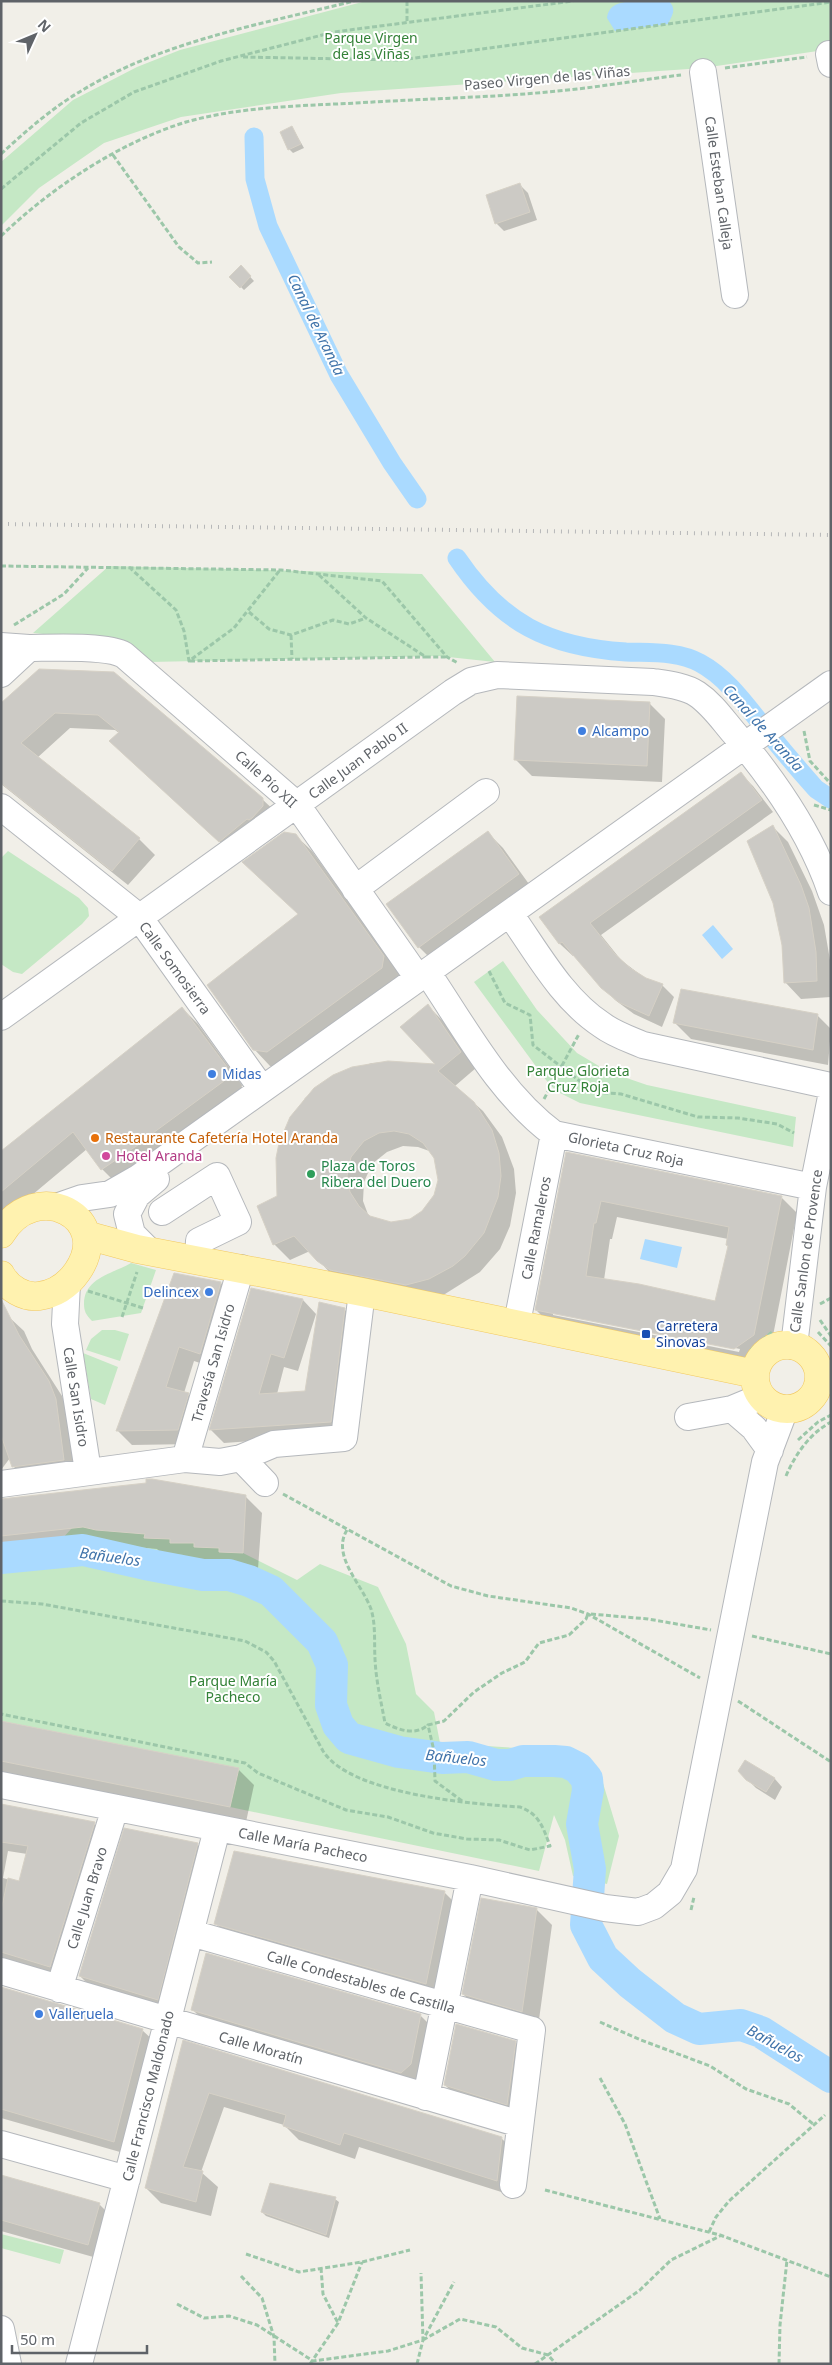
<svg xmlns="http://www.w3.org/2000/svg" width="832" height="2365" font-family="'Noto Sans',sans-serif">
<style>
.green{fill:#c5e8c5}
.water{fill:#aadaff}
.shadow{fill:#0003;fill-rule:evenodd}
.lines{fill:none;stroke-linecap:round;stroke-linejoin:round}
.canal{stroke:#aadaff;stroke-width:19}
.river{stroke:#aadaff;stroke-width:32}
.building{fill:#cccac5;stroke:#d6d1c6;fill-rule:evenodd}
.minor-casing{stroke:#b5b8bc;stroke-width:28}
.major-casing{stroke:#f2c960;stroke-width:29}
.path{stroke:#9cc7a9;stroke-width:3;stroke-dasharray:5 2.5;stroke-linecap:butt}
.minor{stroke:#fff;stroke-width:26}
.major{stroke:#fff2af;stroke-width:28}
.rail{stroke:#b6b7b8;stroke-width:4;stroke-dasharray:1 6;stroke-linecap:butt}
.shop-dot{fill:#3f7fe0;stroke:#fff;stroke-width:2}
.food-dot{fill:#e8710a;stroke:#fff;stroke-width:2}
.hotel-dot{fill:#d1479c;stroke:#fff;stroke-width:2}
.leisure-dot{fill:#2e9e5b;stroke:#fff;stroke-width:2}
.transit-dot{fill:#1a4fb4;stroke:#fff;stroke-width:2}
.labels{text-anchor:middle;stroke-width:4;stroke-linejoin:round;paint-order:stroke}
.park-label{font-size:14px;fill:#348238;stroke:#fff}
.street-label{font-size:14px;fill:#5f6368;stroke:#fff}
.shop-label{font-size:14px;fill:#366cbe;stroke:#fff;text-anchor:start}
.food-label{font-size:14px;fill:#c56008;stroke:#fff;text-anchor:start}
.hotel-label{font-size:14px;fill:#b23c85;stroke:#fff;text-anchor:start}
.leisure-label{font-size:14px;fill:#27864d;stroke:#fff;text-anchor:start}
.transit-label{font-size:14px;fill:#164399;stroke:#fff;text-anchor:start}
.water-label{font-size:15px;font-style:italic;fill:#4174aa;stroke:#fff}
</style>
<rect width="100%" height="100%" fill="#f1efe8"/>
<path class="green" d="M366,1H831V49L703,68L341,93L181,117L104,143L39,188L1,226V162L73,100L137,67L180,50Z
M109,566L422,574L495,662L439,656L150,662L126,642L33,633Z
M8,851L79,898L88,908L89,916L82,924L22,974L13,972L1,964V858Z
M503,961L537,1010L577,1053L609,1072L647,1085L796,1117L793,1147L580,1103L556,1091L546,1080L474,982Z
M131,1263L156,1270L141,1313L92,1321C86,1315 84,1311 84,1304C84,1278 112,1274 131,1263Z
M102,1330H115L129,1334L120,1361L86,1350L91,1339Z
M83,1353L118,1367L105,1405L91,1399Z
M71,1519L145,1534V1538L170,1539V1543H194L195,1547L219,1548V1552L243,1553L297,1580L320,1564L378,1587L406,1644L416,1694L434,1712L440,1743L578,1752L599,1770L619,1836L607,1884L573,1876L565,1840L554,1815L539,1871L230,1807L238,1768L1,1721V1546L60,1541L72,1528Z
M1,2234L64,2250L60,2264L1,2248Z"/>
<path class="water" d="M632,1H669C677,10 672,15 668,24L615,31L607,18C609,4 619,3 632,1Z
M713,925L733,949L722,959L702,935Z
M645,1239L682,1247L677,1268L640,1259Z"/>
<path class="shadow" d="M292,127L304,148L293,153L289,149Z
M520,185L528,193L537,220L504,231L496,223Z
M241,267L254,281L244,290L231,277Z
M40,670L262,799L278,814L235,856L126,756L119,733L115,730L70,728L37,758L139,839L155,855L128,885L1,784V704Z
M649,703L665,719L662,782L532,776L516,760Z
M741,774L753,786L773,812L601,935L621,960L646,979L662,985L674,997L662,1027L634,1014L615,1000L574,955L573,956L560,944L541,917Z
M772,826L788,842L812,891L824,925L831,966V997L801,999L785,982Z
M487,832L503,848L534,891L435,963L419,947Z
M295,835L312,851L400,973L398,984L283,1067L270,1066L254,1049L299,914Z
M428,1006L443,1021L476,1068L455,1086L483,1111L502,1137L514,1169L516,1193L510,1226L500,1249L480,1272L445,1294L422,1300L334,1277L310,1251L290,1260L274,1244L284,1132L305,1098L326,1081L342,1072L372,1063L388,1062L439,1066ZM403,1146L418,1147L432,1152L438,1164V1187L432,1202L417,1217L404,1222L385,1223L369,1217L363,1201L364,1182L372,1164L387,1152Z
M182,1008L198,1024L242,1085L240,1097L118,1185L102,1169L87,1149L1,1221V1152Z
M817,1015L831,1029L828,1065L691,1039L674,1022Z
M567,1153L781,1197L797,1213L770,1351L750,1365L552,1326L536,1310ZM617,1217L728,1239L729,1247L716,1303L604,1280L610,1239H612ZM553,1312L740,1349L739,1352L553,1315Z
M221,1283L235,1298L215,1368L194,1361L184,1393L188,1395L203,1409L193,1444L132,1445L118,1431Z
M303,1300L316,1314L298,1371L284,1367L277,1394L307,1393L344,1309L358,1323L344,1435L224,1443L211,1430Z
M10,1318L24,1331L32,1349L62,1396L69,1414L76,1474L27,1480L13,1466L10,1458L1,1470V1321Z
M245,1496L262,1513L258,1569L236,1567L232,1563H212L208,1559H187L183,1555L162,1554L157,1549L113,1545L100,1542L1,1553V1499Z
M1,1722L238,1769L254,1785L246,1822L1,1773Z
M745,1761L775,1779L782,1787L775,1800L756,1788L739,1771Z
M1,1805L94,1824L105,1834L61,1977L1,1959ZM8,1851L27,1854L20,1883L3,1878Z
M197,1844L211,1859L172,2013L94,1990L80,1976Z
M444,1892L460,1908L442,2000L232,1940L216,1924Z
M536,1909L552,1925L538,2027L479,2010L463,1994Z
M193,2010L420,2015L433,2028L415,2085L206,2023Z
M142,2030L155,2042L127,2154L1,2118V2055Z
M184,2042L501,2138L517,2153L511,2195L359,2147L355,2159L299,2140L284,2125L224,2107L201,2172L218,2187L211,2216L161,2203L146,2188Z
M515,2042L531,2058L523,2120L461,2101L445,2085Z
M1,2177L100,2205L116,2221L104,2260L1,2231Z
M335,2199L339,2202L329,2238L266,2216L262,2212Z"/>
<g class="lines">
<path class="canal" d="M254,137L255,179L268,226L339,375L392,463L417,499
M457,558C501,623 548,647 626,652C651,653 678,651 700,663C728,678 748,708 767,731C783,751 799,770 816,789L831,799"/>
<path class="river" d="M1,1558L83,1550L145,1564L203,1575H229L249,1581L271,1591L322,1642L332,1665L331,1705L338,1725L349,1738L399,1752L442,1758L468,1757L496,1765H510L523,1761H554L566,1762L578,1768L587,1779L588,1790L582,1824L590,1869L586,1925L603,1958L630,1983L675,2018L699,2029L741,2025L761,2032L831,2077"/>
</g>
<path class="building" d="M292,126L301,144L288,150L280,132Z
M520,183L530,212L495,224L486,195Z
M241,265L251,276L240,288L229,277Z
M39,669L114,672L263,798V806L252,818L249,820L247,819L219,842L109,741L119,732L98,715L55,713L21,743L140,838L112,871L1,783V703Z
M517,696L650,702L647,766L514,760Z
M741,772L762,800L590,923L615,954L630,968L646,978L663,984L649,1016L620,1003L601,988L562,942L559,944L539,917Z
M773,825L801,885L809,908L816,952L817,981L784,983L782,945L773,903L747,841Z
M488,831L519,874L418,948L386,904Z
M284,832L296,834L384,956L382,968L267,1052L253,1050L207,985L298,914L242,862Z
M681,989L818,1014L813,1050L673,1023Z
M428,1004L461,1052L438,1071L474,1102L492,1130L499,1153L501,1176L498,1197L484,1233L465,1256L453,1266L429,1279L406,1285L330,1270L317,1261L294,1236L273,1245L257,1206L277,1196L276,1158L279,1143L290,1117L314,1088L333,1075L352,1067L388,1061L435,1064L400,1027ZM394,1131L409,1134L423,1143L434,1158L438,1180L434,1195L422,1211L410,1219L391,1222L370,1216L359,1206L350,1192L347,1176L351,1157L364,1141L379,1133Z
M182,1007L227,1067L224,1081L153,1133L154,1134L101,1170L73,1132L1,1192V1151Z
M566,1152L782,1196L754,1335L734,1349L535,1310ZM601,1201L729,1227L726,1245L728,1246L715,1301L639,1284L586,1276L594,1223H596Z
M174,1273L221,1282L200,1354L179,1347L166,1387L189,1393L178,1430L116,1431Z
M251,1288L303,1299L284,1358L271,1354L259,1394L305,1391L319,1302L345,1308L331,1422L209,1430Z
M1,1299L19,1335L49,1381L56,1399L64,1460L12,1467L1,1435Z
M146,1479H152L246,1495L243,1553L219,1552V1548L194,1547V1543H170V1539L144,1538L145,1534L96,1530L83,1527L1,1536V1499L146,1483Z
M1,1721L239,1768L230,1807L1,1761Z
M745,1760L775,1778L766,1792L746,1780L738,1771Z
M1,1804L95,1822L50,1967L1,1952V1911L8,1878L19,1881L28,1846L1,1842Z
M124,1828L198,1843L158,2000L79,1976Z
M234,1851L445,1891L426,1984L214,1924Z
M481,1898L537,1908L522,2012L462,1994Z
M206,1953L421,2014L411,2064L401,2073L191,2010Z
M1,1987L143,2029L114,2142L1,2109Z
M456,2024L516,2041L507,2105L444,2085Z
M183,2040L502,2137L497,2181L344,2133L340,2145L283,2126L286,2115L209,2093L183,2167L203,2171L196,2202L145,2188Z
M1,2175L100,2203L88,2245L1,2220Z
M270,2183L336,2197L326,2235L261,2212Z"/>
<g class="lines">
<g class="minor-casing">
<path id="minor" d="M829,54L831,64
M703,72L735,295
M1,646L29,648
M1,674L29,648C50,648 107,645 124,655L297,805L418,978
M1,807L139,917L262,1089
M355,889L486,792
M510,914C537,952 562,999 602,1025C614,1034 629,1039 643,1045L831,1086
M427,972C465,1028 499,1093 554,1134L813,1187
M1,1017L453,692L471,681L497,675L653,682C667,684 685,686 697,694C712,704 722,719 734,733C774,780 811,833 831,892
M59,1206L82,1198L110,1194L138,1178L831,684
M162,1212L217,1176L238,1222L199,1241L198,1259
M149,1251L132,1234L127,1214L137,1195L156,1179
M67,1283L65,1324L88,1471
M517,1323L554,1134
M794,1346L813,1187L831,1097
M732,1409L754,1428L770,1450
M688,1417L732,1409L761,1397
M241,1458L274,1444L344,1438L362,1292
M185,1459L241,1268
M1,1484L185,1459L220,1462L241,1458L265,1483
M1,1785L470,1878L605,1908L638,1912L654,1906L670,1893L684,1869L765,1462L785,1409
M191,1933L532,2030
M1,1971L520,2124
M59,1989L115,1808
M426,2097L470,1878
M1,2144L127,2179
M513,2185L532,2030
M1,2329L8,2364
M79,2364L217,1829"/>
</g>
<g class="major-casing">
<path id="major" d="M1,1234C36,1176 115,1218 77,1272C68,1285 55,1294 39,1296C24,1298 8,1288 1,1275
M86,1235L137,1249L362,1292L755,1374
M755 1377a32 32 0 1 1 64 0a32 32 0 1 1-64 0Z"/>
</g>
<path class="path" d="M407,1V23
M243,57L400,60L831,2
M725,68L807,57
M1,154C26,131 52,108 81,91C163,41 262,24 354,1
M113,155L179,247L198,263L212,262
M1,189L81,123L134,92L221,61L334,32L573,1
M1,236C51,188 120,142 186,122C246,105 312,106 373,102C441,98 509,97 577,89C612,85 646,79 681,75
M1,566L281,570L382,581L447,657L458,663
M129,567L176,610L184,631L189,661L234,628L280,570
M319,575L366,618L426,657H446
M249,612L269,629L291,635L333,620L349,624L366,618
M14,625L64,594L88,568
M291,635L292,659
M190,661L426,657
M804,731L810,761L831,784
M814,805L831,810
M489,971L505,1003L530,1015L533,1045L594,1092L621,1094L698,1117L738,1118L777,1124L794,1133
M544,1099L579,1034
M88,1291L143,1308
M820,1304L831,1298
M122,1317L137,1272
M820,1320L831,1336
M818,1332L831,1346
M751,1350L773,1331
M798,1440L818,1422L831,1415
M786,1476C795,1455 809,1434 831,1422
M283,1494L451,1586L488,1596L571,1608L588,1614L700,1678
M347,1530C331,1556 362,1584 371,1609C376,1625 374,1643 375,1659C376,1681 381,1701 385,1723C399,1730 415,1736 428,1725
M1,1601L42,1604L245,1641L266,1652L274,1661L323,1751C350,1794 471,1804 520,1807C539,1814 543,1827 550,1846L530,1850L499,1840L467,1839L433,1833L388,1817L346,1810L258,1773L245,1763L1,1714
M591,1614L648,1619L711,1630
M752,1636L831,1654
M738,1701L831,1762
M462,1801L435,1781L434,1751L428,1725L444,1721L474,1692L502,1673L525,1662L539,1643L569,1635L586,1619L588,1614
M691,1910L694,1897
M600,2022L641,2040L710,2066L746,2089L789,2104L813,2124
M600,2078L625,2124L660,2219
M545,2190L720,2235L831,2277
M709,2232L716,2217L729,2201L825,2115
M246,2254L299,2272L362,2262L410,2250
M321,2268L323,2294L338,2323
M241,2276L262,2298L274,2337L275,2364
M177,2304L204,2318L229,2316L257,2325L313,2361L388,2351L423,2340L421,2273
M423,2340L460,2319L496,2327L522,2348L548,2355L556,2364
M310,2364L338,2323L362,2262
M417,2364L423,2340L454,2282
M535,2364L640,2290L671,2260L720,2236
M779,2364L780,2325L787,2260"/>
<use href="#minor" class="minor"/>
<use href="#major" class="major"/>
<path class="rail" d="M1,524L831,535"/>
</g>
<g class="shop-dot">
<circle cx="582" cy="731" r="5"/>
<circle cx="212" cy="1074" r="5"/>
<circle cx="209" cy="1292" r="5"/>
<circle cx="39" cy="2014" r="5"/>
</g>
<circle class="food-dot" cx="95" cy="1138" r="5"/>
<circle class="hotel-dot" cx="106" cy="1156" r="5"/>
<circle class="leisure-dot" cx="311" cy="1174" r="5"/>
<rect class="transit-dot" x="641" y="1329" width="10" height="10" rx="2.5"/>
<g class="labels">
<g class="park-label">
<text x="371" y="43">Parque Virgen<tspan x="371" dy="16">de las Viñas</tspan></text>
<text x="578" y="1076">Parque Glorieta<tspan x="578" dy="16">Cruz Roja</tspan></text>
<text x="233" y="1686">Parque María<tspan x="233" dy="16">Pacheco</tspan></text>
</g>
<g class="street-label">
<text transform="translate(547 78) rotate(-5)" y="5">Paseo Virgen de las Viñas</text>
<text transform="translate(719 183) rotate(82)" y="5">Calle Esteban Calleja</text>
<text transform="translate(358 761) rotate(-36)" y="5">Calle Juan Pablo II</text>
<text transform="translate(266 779) rotate(42)" y="5">Calle Pío XII</text>
<text transform="translate(175 968) rotate(54)" y="5">Calle Somosierra</text>
<text transform="translate(626 1149) rotate(12)" y="5">Glorieta Cruz Roja</text>
<text transform="translate(536 1228) rotate(-79)" y="5">Calle Ramaleros</text>
<text transform="translate(806 1251) rotate(-82)" y="5">Calle Sanlon de Provence</text>
<text transform="translate(213 1363) rotate(-74)" y="5">Travesía San Isidro</text>
<text transform="translate(76 1397) rotate(81)" y="5">Calle San Isidro</text>
<text transform="translate(303 1845) rotate(11)" y="5">Calle María Pacheco</text>
<text transform="translate(87 1898) rotate(-73)" y="5">Calle Juan Bravo</text>
<text transform="translate(361 1982) rotate(16)" y="5">Calle Condestables de Castilla</text>
<text transform="translate(261 2048) rotate(16)" y="5">Calle Moratín</text>
<text transform="translate(148 2096) rotate(-76)" y="5">Calle Francisco Maldonado</text>
</g>
<g class="shop-label">
<text x="592" y="736">Alcampo</text>
<text x="222" y="1079">Midas</text>
<text x="199" y="1297" text-anchor="end">Delincex</text>
<text x="49" y="2019">Valleruela</text>
</g>
<g class="food-label">
<text x="105" y="1143">Restaurante Cafetería Hotel Aranda</text>
</g>
<g class="hotel-label">
<text x="116" y="1161">Hotel Aranda</text>
</g>
<g class="leisure-label">
<text x="321" y="1171">Plaza de Toros<tspan x="321" dy="16">Ribera del Duero</tspan></text>
</g>
<g class="transit-label">
<text x="656" y="1331">Carretera<tspan x="656" dy="16">Sinovas</tspan></text>
</g>
<g class="water-label">
<text transform="translate(316 325) rotate(64)" y="5">Canal de Aranda</text>
<text transform="translate(763 728) rotate(48)" y="5">Canal de Aranda</text>
<text transform="translate(110 1557) rotate(8)" y="5">Bañuelos</text>
<text transform="translate(456 1758) rotate(6)" y="5">Bañuelos</text>
<text transform="translate(775 2044) rotate(29)" y="5">Bañuelos</text>
</g>
</g>
<rect width="832" height="2365" fill="none" stroke="#5f6368" stroke-width="5"/>
<g transform="translate(35 35) rotate(46)" stroke="#ffffff" stroke-width="4" paint-order="stroke">
<path d="M0-4L9 19L0 12L-9 19Z" fill="#5f6368"/>
<text y="-8" font-size="14" font-weight="bold" text-anchor="middle" fill="#5f6368">N</text>
</g>
<path d="M12 2345v8h135v-8" fill="none" stroke="#5f6368" stroke-width="2.5"/>
<text x="20" y="2345" font-size="15" fill="#5f6368" stroke="#ffffff" stroke-width="4" paint-order="stroke">50 m</text>
</svg>
